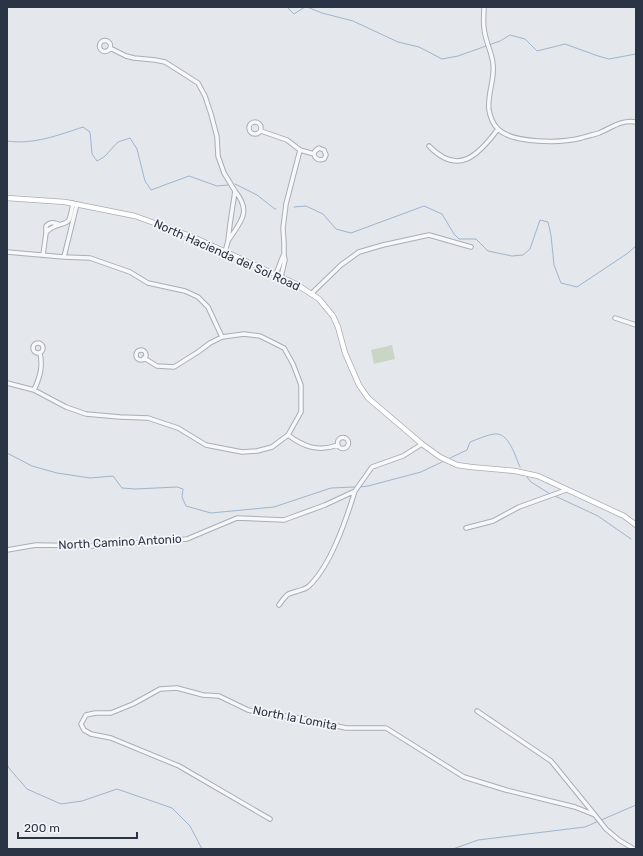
<svg xmlns="http://www.w3.org/2000/svg" width="643" height="856" font-family="Rubik,sans-serif">
<style>
.green{fill:#c9d6c5}
.lines{fill:none;stroke-linecap:round;stroke-linejoin:round}
.stream{stroke:#9fb4cc;stroke-width:1}
.street-casing{stroke:#a9aeb7;stroke-width:5.5}
.secondary-casing{stroke:#a9aeb7;stroke-width:6}
.street{stroke:#f7f8fa;stroke-width:3.5}
.secondary{stroke:#fff;stroke-width:4.5}
.labels{text-anchor:middle;stroke-width:3.5;stroke-linejoin:round;paint-order:stroke}
.street-label{font-size:12px;fill:#2b3445;stroke:#f4f6f9}
</style>
<rect width="100%" height="100%" fill="#e4e7ec"/>
<path class="green" d="M392,345L395,359L374,364L371,350Z"/>
<g class="lines">
<path class="stream" d="M287,7L294,14L305,7
M307,7L322,13L353,21L398,42L419,47L442,59L458,56L500,41L510,35L525,39L537,51L565,44L598,56L609,59L636,54
M7,141C33,145 59,135 83,127L90,132L92,154L97,161L104,157L118,142L130,138L137,149L145,181L151,190L189,176L217,186L228,185
M235,184L257,195L275,209H276
M294,207L306,206L323,214L336,229L351,233L424,206L442,214L454,234L459,239H476L488,251L512,256L523,255L530,249L540,220L548,222L551,235L554,265L561,283L577,287L628,253L636,246
M7,453L32,466L57,473L90,478L113,476L122,488L135,489L177,487L183,489L182,497L186,506L211,513L274,507L331,488L355,487
M450,458L467,450L470,442C478,439 487,435 494,434C509,432 515,456 520,467
M527,477L531,482L550,494
M360,487L368,486L421,472L442,462
M555,496L598,516L631,539
M7,760L8,767L27,789L61,804L82,801L117,789L172,808L190,826L202,849
M453,849L478,840L585,827L636,805"/>
<g class="street-casing">
<path id="street" d="M484,7C484,14 483,22 484,28C485,41 492,52 493,64C495,80 487,94 489,110C490,116 493,124 498,129C513,144 562,143 581,138C587,136 593,135 599,133C611,128 622,119 636,122
M99.5 46a5.5 5.5 0 1 1 11 0a5.5 5.5 0 1 1-11 0Z
M110,48L126,56L134,58L155,60L165,62L198,83L205,96L211,114L217,137L218,156L224,173L235,191
M249 128a6 6 0 1 1 12 0a6 6 0 1 1-12 0Z
M261,131L287,140L300,150L314,154C315,159 319,161 324,159L326,155L324,150L319,148L315,151L314,154
M429,146C458,176 478,156 498,129
M235,191C252,212 241,221 228,241L230,224Z
M46,233C53,223 65,226 69,220C71,215 72,208 73,203
M7,252L64,257L90,258L130,272L148,283L185,291L198,297L208,307L222,337
M225,252L228,241
M43,255L46,233V226C50,222 52,222 58,224
M64,257L77,204
M276,274L283,256
M281,277L285,260L284,255V243L283,228L286,204L300,150
M312,293L341,265L359,252L383,245L429,235L471,247
M615,318L636,325
M33 348a5 5 0 1 1 10 0a5 5 0 1 1-10 0Z
M136 355a5 5 0 1 1 10 0a5 5 0 1 1-10 0Z
M7,383L34,390L66,407L86,414L120,417L148,418L178,428L206,445L242,452L257,451L272,447L288,435L301,412V385L293,364L284,348L260,336L244,334L222,337L210,343L198,352L174,367L157,366L144,358
M34,390C40,377 43,367 40,353
M288,435C304,447 318,452 338,445
M337.5 443a5.5 5.5 0 1 1 11 0a5.5 5.5 0 1 1-11 0Z
M466,528L493,521L519,507L566,490
M7,550L36,545L94,546L187,539L237,518L284,520L325,505L355,491L372,467L403,456L422,444
M279,605C281,602 284,598 287,595C293,591 304,591 309,586C331,565 346,520 355,491
M477,711L551,761L595,815
M270,819L179,766L111,738L91,734L84,730L81,724L86,715L95,713H111L133,704L160,689L177,688L203,695L219,696L248,710L261,713L300,718L346,728H386L464,777L506,790L575,807L595,815L606,829L619,840L634,849"/>
</g>
<g class="secondary-casing">
<path id="secondary" d="M7,198L65,202L135,216L193,237L296,284L319,299L333,316L338,327L345,353L359,385L368,398L422,444L440,457L457,465L471,467L515,471L538,476L624,516L636,525"/>
</g>
<use href="#street" class="street"/>
<use href="#secondary" class="secondary"/>
</g>
<g class="labels">
<g class="street-label">
<text transform="translate(227 255) rotate(24)" y="4">North Hacienda del Sol Road</text>
<text transform="translate(120 542) rotate(-3)" y="4">North Camino Antonio</text>
<text transform="translate(295 718) rotate(11)" y="4">North la Lomita</text>
</g>
</g>
<rect width="643" height="856" fill="none" stroke="#2b3445" stroke-width="16"/>
<path d="M18 832v6h119v-6" fill="none" stroke="#2b3445" stroke-width="2"/>
<text x="24" y="832" font-size="12" fill="#2b3445" stroke="#f4f6f9" stroke-width="3" paint-order="stroke">200 m</text>
</svg>
